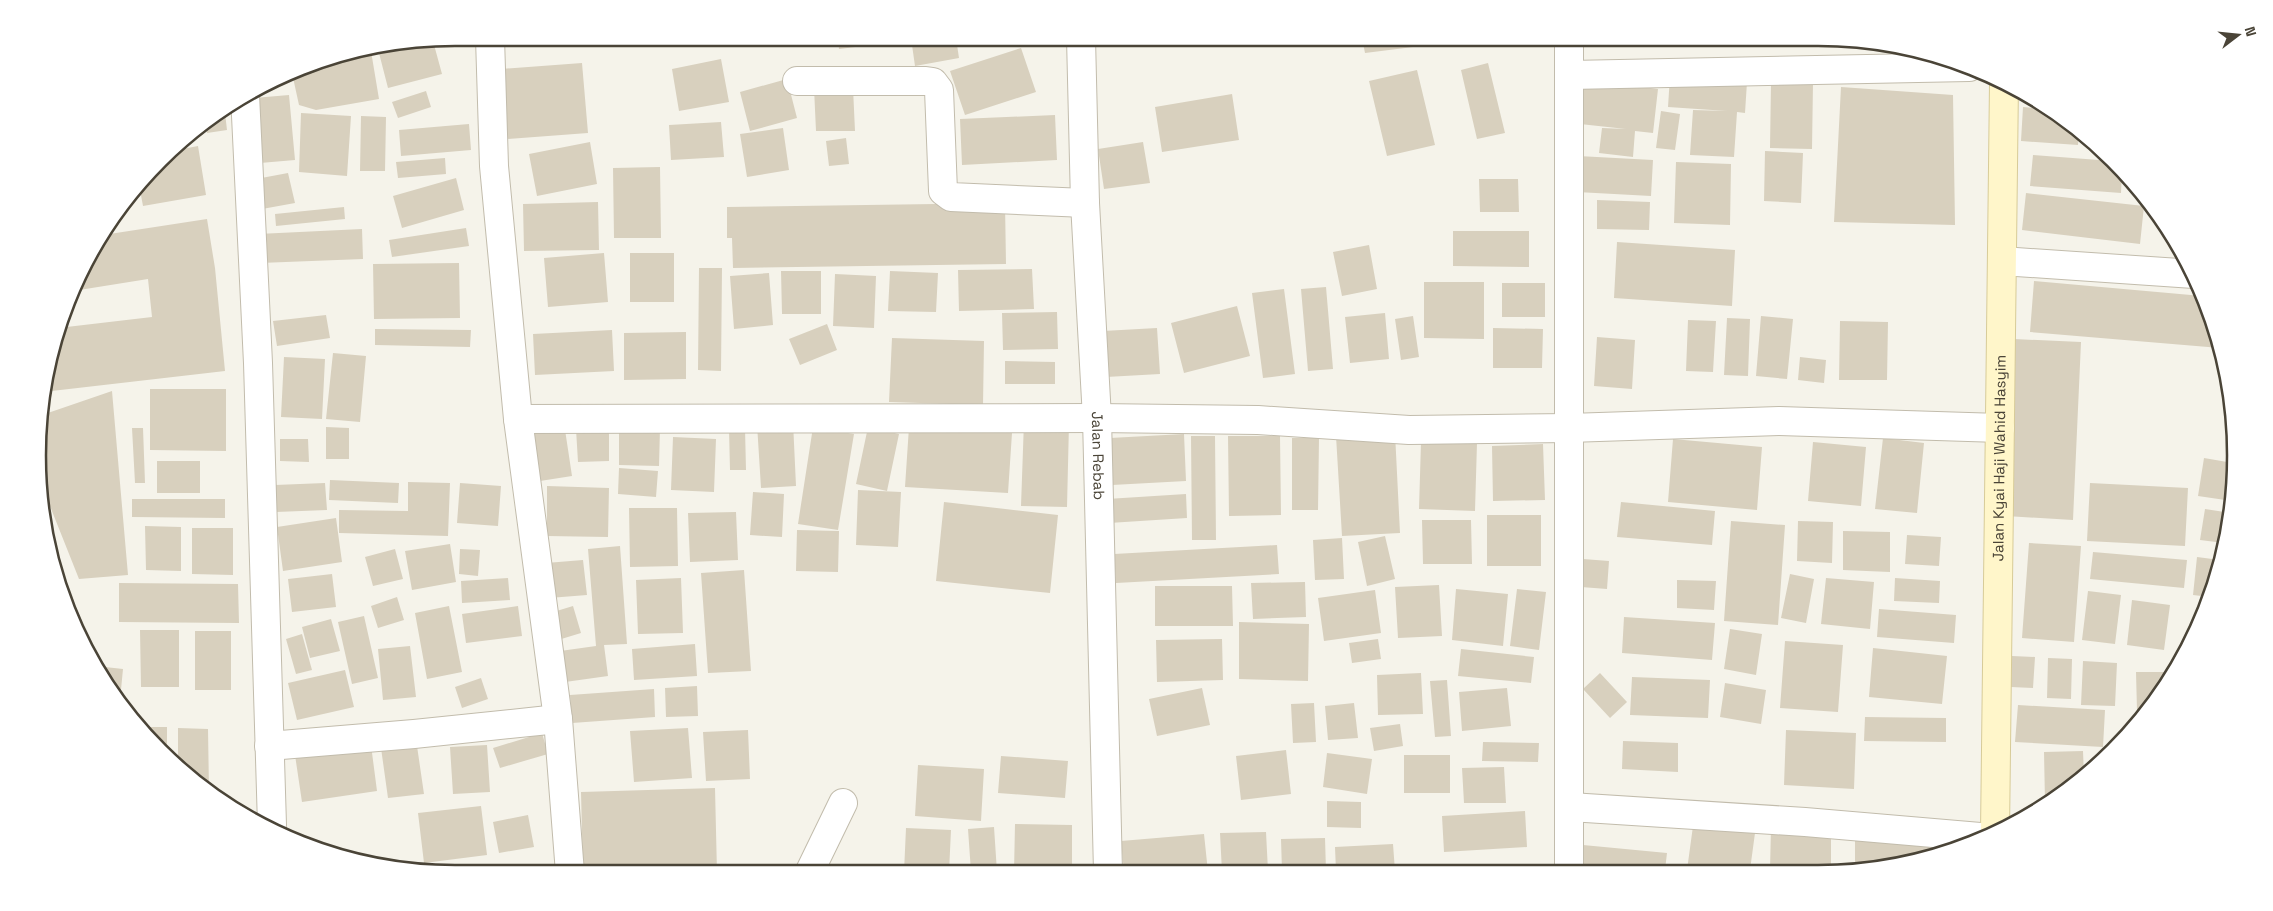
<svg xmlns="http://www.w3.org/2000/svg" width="2273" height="911" font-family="'Space Grotesk',sans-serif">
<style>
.building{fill:#d8d0be}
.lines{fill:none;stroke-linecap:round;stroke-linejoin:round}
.street-casing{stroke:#c2bcac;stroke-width:30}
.secondary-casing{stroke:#d7cb98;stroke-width:30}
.street{stroke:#fff;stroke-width:28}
.secondary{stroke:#fff6ca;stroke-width:28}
.labels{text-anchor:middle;stroke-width:4;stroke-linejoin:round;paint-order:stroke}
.street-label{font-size:15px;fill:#4a4437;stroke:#fff}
.rim{fill:none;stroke:#4a4437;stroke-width:2.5}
</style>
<rect width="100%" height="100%" fill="#f5f3ea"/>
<path class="building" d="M838,38H888V43L839,49Z
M911,38H956L959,58L915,66Z
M1362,38H1412L1413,47L1365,53Z
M1818,38L1846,42V43H1818Z
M433,41L442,74L388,88L379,53Z
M1021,48L1036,92L965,115L950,71Z
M371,51L379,99L316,110L299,105L292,73L321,60Z
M721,59L729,102L679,111L672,69Z
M582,63L588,133L507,139L501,69Z
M1488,63L1505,133L1477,139L1461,70Z
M1417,70L1435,145L1387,156L1369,81Z
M1670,76L1747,82L1745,113L1737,112L1734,157L1690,155L1693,110L1727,111L1668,107Z
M787,79L797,118L750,131L740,92Z
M1585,79L1658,89L1653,133L1635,131L1633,157L1599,153L1602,128L1626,129L1580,124Z
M1771,83H1813L1812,149L1770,148Z
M1841,87L1953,95L1955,225L1834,222Z
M814,88H853L855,131H816Z
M426,91L431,107L398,118L392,102Z
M1232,94L1239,140L1162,152L1155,107Z
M289,95L295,160L260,163L254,98Z
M2023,107L2048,109L2079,131L2078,145L2021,141Z
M1661,111L1680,114L1675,150L1656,148Z
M225,113L227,130L207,133L206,123L217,114Z
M301,113L351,116L347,176L299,172Z
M1055,115L1057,160L962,165L960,119Z
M361,116L386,117L385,171H360Z
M721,122L724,157L671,160L669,125Z
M469,124L471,150L401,156L399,130Z
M783,128L789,170L747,177L740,134Z
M846,138L849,164L829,166L826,141Z
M590,142L597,184L537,196L529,154Z
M1143,142L1150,183L1104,189L1098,149Z
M198,146L206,195L143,206L140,190L172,151Z
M1765,151L1803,153L1801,203L1764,201Z
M2033,155L2112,161L2122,172L2121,193L2030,186Z
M1578,156L1653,160L1651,196L1577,192Z
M445,158L446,174L398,178L396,162Z
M1676,162L1731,164L1730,225L1674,223Z
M660,167L661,238H614L613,168Z
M288,173L295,203L262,209L256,179Z
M456,178L464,210L402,228L393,196Z
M1479,179H1518L1519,212H1480Z
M2026,193L2144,206L2140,244L2022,230Z
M1597,200L1650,202L1649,230L1597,229Z
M598,202L599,250L524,251L523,204Z
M1005,203L1006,264L733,268L732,238H727V207Z
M344,207L345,219L276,226L275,214Z
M207,219L215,268L225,371L43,392L58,328L152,317L148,279L73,291L93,247L103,235Z
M466,228L469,246L392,257L389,240Z
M362,229L363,259L260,263L258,234Z
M1453,231H1529V267L1453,266Z
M1617,242L1735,250L1732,306L1614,298Z
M1369,245L1377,289L1342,296L1333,252Z
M604,253L608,302L548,307L544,258Z
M630,253H674V302H630Z
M459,263L460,318L374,319L373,264Z
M699,268H722L721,371L698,370Z
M1032,269L1034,309L959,311L958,270Z
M781,271H821V314H782Z
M890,271L938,273L936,312L888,311Z
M769,273L773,325L734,329L730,276Z
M835,274L876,276L874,328L833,326Z
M2034,281L2202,296L2220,348L2030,332Z
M1424,282H1484V339L1424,338Z
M1502,283H1545V317H1502Z
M1326,287L1333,369L1308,371L1301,289Z
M1284,289L1295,374L1263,378L1252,293Z
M1237,306L1250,356L1184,373L1171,323Z
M1057,312L1058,349L1003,350L1002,313Z
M1385,313L1389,359L1350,363L1345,317Z
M326,315L330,338L277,346L273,321Z
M1413,316L1419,357L1401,360L1395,319Z
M1761,316L1793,319L1787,379L1756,376Z
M1727,318L1750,319L1748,376L1724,375Z
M1688,320L1716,321L1713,372L1686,371Z
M1840,321L1888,322L1887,380H1839Z
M827,324L837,350L800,365L789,339Z
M1157,328L1160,374L1106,377L1103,331Z
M1493,328L1543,329L1542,368H1493Z
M375,329L471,330L470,347L375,345Z
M612,330L614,371L535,375L533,334Z
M686,332V379L624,380V333Z
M1597,337L1635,340L1632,389L1594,386Z
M892,338L984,341L983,405L889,402Z
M2014,339L2081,342L2073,520L2006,516Z
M333,353L366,356L360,422L326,419Z
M284,357L325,359L322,419L281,417Z
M1800,357L1826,360L1824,383L1798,380Z
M1005,361L1055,362V384H1005Z
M150,389H226V451L150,450Z
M112,391L128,575L79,579L44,491L42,415Z
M2232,418L2235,428L2234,450L2229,449Z
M1024,421L1069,423L1067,507L1021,506Z
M793,422L796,486L761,488L757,424Z
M564,423L572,476L540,481L532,428Z
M326,427L349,428V459H326Z
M619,427L660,428L659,466L619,465Z
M813,427L854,434L838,530L798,524Z
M868,427L899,434L887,491L856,484Z
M909,427L1012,433L1008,493L905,487Z
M132,428H143L145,483H135Z
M609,428V461L578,462L576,429Z
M745,428L746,470H730L729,429Z
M1395,433L1400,533L1342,536L1336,436Z
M1184,434L1186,481L1112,485L1110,438Z
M1191,436H1215L1216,540H1192Z
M1228,436H1280L1281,515L1229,516Z
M673,437L716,439L714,492L671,490Z
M1292,438H1319L1318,510H1292Z
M1883,438L1924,443L1917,513L1875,509Z
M280,439H308L309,462L280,461Z
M1673,439L1762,447L1757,510L1668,502Z
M1421,442L1477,443L1475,511L1419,509Z
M1813,442L1866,447L1861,506L1808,501Z
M1543,444L1545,500L1493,501L1492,446Z
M2204,458L2233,463L2232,501L2198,496Z
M157,461H200V493H157Z
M619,468L658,471L656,497L618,494Z
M330,480L399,483L398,503L329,500Z
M408,482L450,483L448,536L339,533V510L408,511Z
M325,483L327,510L276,512L275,485Z
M460,483L501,486L498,526L457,523Z
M2090,483L2188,488L2185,546L2087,541Z
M547,486L609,488L608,537L547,536Z
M858,490L901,492L898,547L856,545Z
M753,492L784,494L782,537L750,535Z
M1186,494L1187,518L1109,523L1107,499Z
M132,499H225V518L132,517Z
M944,502L1058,515L1050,593L936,581Z
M1621,502L1715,511L1712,545L1617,537Z
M629,508H677L678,566L630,567Z
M2205,509L2231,513L2224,543L2200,540Z
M736,512L738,560L690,562L688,513Z
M1487,515H1541V566H1487Z
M336,518L342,562L283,571L277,527Z
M1422,520H1471L1472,564H1423Z
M1731,521L1785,525L1778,625L1724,621Z
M1798,521L1833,522L1832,563L1797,561Z
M145,526L181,527V571L146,570Z
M192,528H233V575L192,574Z
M797,530L839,531L838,572L796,571Z
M1843,531L1890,532V572L1843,570Z
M1907,535L1941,537L1939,566L1905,564Z
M1385,536L1395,579L1367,586L1358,542Z
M1342,538L1344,579L1315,580L1313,540Z
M2029,543L2081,546L2074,642L2022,638Z
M450,544L456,582L412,590L405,551Z
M1277,545L1279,574L1116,583L1114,554Z
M620,546L627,644L604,645L608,676L558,683L553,652L596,646L588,549Z
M395,549L403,579L373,586L365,557Z
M460,549L480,550L478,576L459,574Z
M2093,552L2187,560L2184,588L2090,579Z
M2197,557L2220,560L2210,597L2193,595Z
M1583,559L1609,561L1607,589L1581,587Z
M583,560L587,595L549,598L546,563Z
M744,570L751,671L708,673L701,573Z
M332,574L336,607L292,612L288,579Z
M1790,574L1814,579L1806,623L1781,618Z
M508,578L510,600L462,603L461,581Z
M681,578L683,633L638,634L636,580Z
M1826,578L1874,582L1870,629L1821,624Z
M1895,578L1940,581L1939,603L1894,601Z
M1677,580L1716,581L1714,610L1677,608Z
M1305,582L1306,617L1253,619L1251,583Z
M119,583L238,584L239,623L119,622Z
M1439,585L1442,636L1398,638L1395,587Z
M1155,586H1232L1233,626H1155Z
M1456,589L1508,594L1503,646L1452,640Z
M1517,589L1546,592L1539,650L1510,646Z
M1375,590L1381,633L1324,641L1318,598Z
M2088,591L2121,595L2115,644L2082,640Z
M397,597L404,620L378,628L371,606Z
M2132,600L2170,605L2164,650L2127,645Z
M449,606L462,672L427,679L415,613Z
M518,606L522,636L466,643L462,614Z
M573,606L581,633L558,640L550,613Z
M1879,609L1956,615L1954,643L1877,637Z
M364,616L378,678L352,684L338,622Z
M1624,617L1715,623L1712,660L1622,653Z
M331,619L340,651L310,658L302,627Z
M1239,622L1309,624L1308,681L1239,679Z
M1730,629L1762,634L1756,675L1724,669Z
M140,630H179V687H141Z
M195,631H231V690H195Z
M302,634L312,670L296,674L286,639Z
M1222,639L1223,680L1157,682L1156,640Z
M1378,639L1381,659L1352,663L1349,643Z
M1785,641L1843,645L1838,712L1780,708Z
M695,644L697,676L634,680L632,649Z
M410,646L416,697L383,700L378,649Z
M1873,648L1947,656L1942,704L1869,697Z
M1461,649L1534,657L1531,683L1458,676Z
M2012,656L2035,657L2033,688L2011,687Z
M2048,658L2072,659L2071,699L2047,698Z
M2083,661L2117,663L2115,706L2081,705Z
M96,666L123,669L120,700L108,687Z
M345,670L354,707L297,720L288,683Z
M2136,672H2164V689L2145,711H2137Z
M1421,673L1423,714L1378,715L1377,675Z
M1600,673L1627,702L1610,718L1583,689Z
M1632,677L1710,680L1708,718L1630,715Z
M481,678L488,699L462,708L455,687Z
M1447,680L1451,736L1435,737L1430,681Z
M1725,683L1766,690L1761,724L1720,717Z
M697,686L698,716L666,717L665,688Z
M1202,688L1210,725L1157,736L1149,699Z
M1507,688L1511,726L1462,731L1459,692Z
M654,689L655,717L572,723L570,695Z
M1314,703L1316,742L1293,743L1291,704Z
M1354,703L1358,738L1328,740L1325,706Z
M2018,705L2105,710L2103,747L2015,742Z
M1865,717L1946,718V742L1864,741Z
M1400,724L1403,746L1374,751L1370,728Z
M145,727H167V751Z
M178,728L208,729L209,790L201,787L178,762Z
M688,728L692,778L634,782L630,731Z
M748,730L750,779L706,781L703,732Z
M1786,730L1856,733L1854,789L1784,785Z
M542,733L548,754L500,768L493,748Z
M1623,741L1678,743V772L1622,769Z
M1483,742L1539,743L1538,762L1482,761Z
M371,745L377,791L302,802L295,755Z
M487,745L490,792L453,794L450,747Z
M417,746L424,794L388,798L381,748Z
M1286,750L1291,794L1241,800L1236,756Z
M2083,751L2084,776L2045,802L2044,752Z
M1327,753L1372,759L1367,794L1323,787Z
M1404,755H1450V793H1404Z
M1001,756L1068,761L1065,798L998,793Z
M918,765L984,769L981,821L915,816Z
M1504,767L1506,803H1464L1462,768Z
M715,788L717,873H583L581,792Z
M1327,801L1361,802V828L1327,827Z
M481,806L487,855L424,863L418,813Z
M1525,811L1527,847L1444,852L1442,816Z
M528,815L534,847L499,853L493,822Z
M1015,824L1072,825V872H1014Z
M1693,826L1755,833L1750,870H1687Z
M994,827L997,872H971L968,829Z
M1771,827L1831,829V870H1770Z
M906,828L951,830L949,872H904Z
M1266,832L1268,871L1222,872L1220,833Z
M1204,834L1208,872H1124L1121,841Z
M1855,835L1956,845L1894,863L1855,862Z
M1325,838L1326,871H1282L1281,839Z
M1393,844L1395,871H1336L1335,847Z
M1583,845L1667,853L1665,870L1581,871Z"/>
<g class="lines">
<g class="street-casing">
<g id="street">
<path d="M490,38L494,166L518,419L558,719L570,873"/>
<path id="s1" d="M1081,38L1085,203L1097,418L1108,872"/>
<path d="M1569,38V871"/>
<path d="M1570,75L1969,67"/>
<path d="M797,81H926L933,82L939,90L943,191L951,197L1085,203"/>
<path d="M245,95L258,363L272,825"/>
<path d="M2002,261L2194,274"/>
<path d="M518,419L1097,418L1258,420L1409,430L1569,428L1779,421L2000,428"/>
<path d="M269,746L414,734L558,719"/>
<path d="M1570,807L1805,822L1980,837"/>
<path d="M809,873L843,803"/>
</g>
</g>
<g class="secondary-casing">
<g id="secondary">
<path id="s2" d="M1995,833L2004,83"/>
</g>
</g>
<use href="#street" class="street"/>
<use href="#secondary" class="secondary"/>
</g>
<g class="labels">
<g class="street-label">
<text dy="5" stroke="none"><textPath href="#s1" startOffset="418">Jalan Rebab</textPath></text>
<text dy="5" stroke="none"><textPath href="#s2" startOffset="375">Jalan Kyai Haji Wahid Hasyim</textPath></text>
</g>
</g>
<path d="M0 0H2273V911H0ZM455 46H1818A409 409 0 0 1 2227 455V456A409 409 0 0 1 1818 865H455A409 409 0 0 1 46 456V455A409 409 0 0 1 455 46Z" fill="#fff" fill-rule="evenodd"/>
<path class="rim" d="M455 46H1818A409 409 0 0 1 2227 455V456A409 409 0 0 1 1818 865H455A409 409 0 0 1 46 456V455A409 409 0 0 1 455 46Z"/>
<g transform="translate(2238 35) rotate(74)" stroke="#ffffff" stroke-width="4" paint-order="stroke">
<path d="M0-4L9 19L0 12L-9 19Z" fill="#4a4437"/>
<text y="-8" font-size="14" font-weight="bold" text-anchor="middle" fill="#4a4437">N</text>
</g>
</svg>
